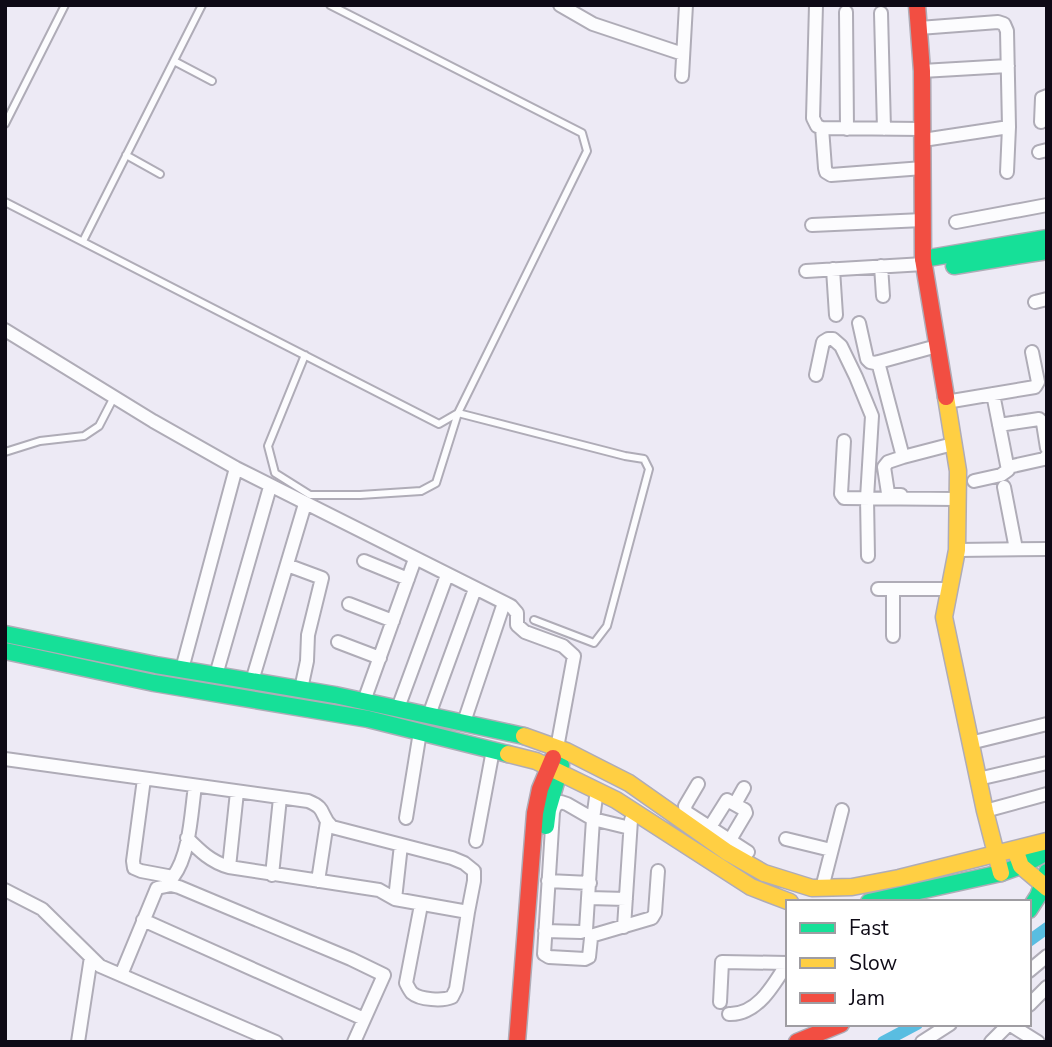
<svg xmlns="http://www.w3.org/2000/svg" width="1052" height="1047" font-family="'Nunito Sans',sans-serif">
<style>
.lines{fill:none;stroke-linecap:round;stroke-linejoin:round}
.canal{stroke:#59bde1;stroke-width:12}
.lane-casing{stroke:#afacb7;stroke-width:10}
.street-casing{stroke:#afacb7;stroke-width:16}
.fast-casing{stroke:#afacb7;stroke-width:19}
.slow-casing{stroke:#afacb7;stroke-width:19}
.jam-casing{stroke:#afacb7;stroke-width:19}
.lane{stroke:#fcfcfe;stroke-width:6}
.street{stroke:#fcfcfe;stroke-width:12}
.fast{stroke:#16e098;stroke-width:16}
.slow{stroke:#ffcf43;stroke-width:16}
.jam{stroke:#f24e42;stroke-width:16}
</style>
<rect width="100%" height="100%" fill="#edeaf5"/>
<g class="lines">
<path class="canal" d="M1029,941L1047,928
M883,1042L917,1024"/>
<g class="lane-casing">
<path id="lane" d="M174,61L212,81
M5,124L65,5
M126,155L160,174
M5,202L439,424L458,413L587,151L582,133L330,5
M83,241L202,5
M305,355L268,446L275,473L310,495H360L421,491L436,483L458,413L625,456L644,459L649,469L607,626L594,643L534,620
M5,452L40,441L84,436L99,426L114,397"/>
</g>
<g class="street-casing">
<path id="street" d="M560,5L593,24L683,54
M816,5L813,118L817,126L822,128L922,129
M846,12L847,129
M881,13L884,129
M919,28L998,22L1004,24L1007,31L1009,127
M922,71L1008,66
M682,76L686,5
M1041,122L1042,98L1047,96
M822,128L825,168L826,172L831,175L923,168
M923,140L1009,127L1007,172
M1039,152L1047,150
M956,222L1047,205
M812,225L923,220
M881,266L883,296
M833,269L836,315
M806,271L924,264
M1035,302L1047,299
M859,323L867,359L870,362L875,363L937,346
M5,330L153,421L236,468L511,606L517,613V625L525,632L563,646L574,656L557,748
M878,362L903,457L953,444
M816,375L823,342L828,339H833L841,346L856,377L872,416L867,498L868,556
M946,402L1035,387L1038,382L1032,352
M999,425L1039,419L1043,423L1047,448
M844,441L841,494L844,498L957,499
M1008,467L1044,459L1047,456
M974,481L1001,475L1008,470L993,394
M1004,487L1016,549
M901,495H893L888,493L884,467L888,462L903,457
M957,550L1047,549
M364,561L408,579
M287,565L322,578L308,635L307,661L301,689
M878,589H949
M893,589V636
M349,604L393,621
M338,642L380,658
M182,669L236,468
M216,675L270,487
M252,681L305,504
M364,701L415,559
M398,708L447,575
M429,715L475,589
M464,722L504,603
M970,743L1047,724
M5,759L308,801C328,809 319,815 332,827L452,858L464,863L474,871V881L468,912L395,899L379,890L229,867L237,792
M144,779L133,861L134,868L141,871L173,877C190,854 191,814 195,786
M978,779L1047,763
M698,784L685,806L686,812L748,852
M735,804L744,788
M985,811L1047,794
M406,818L420,732
M710,827L727,800L745,810L746,813L730,840
M630,828L593,819L567,804L561,802L555,806L553,812L544,954L549,957L585,959L589,957L591,938L594,935L652,918L655,913L658,871
M187,838C200,851 211,862 229,867
M786,839L831,850
M476,841L493,750
M272,875L280,798
M318,881L327,822
M548,881L590,883
M822,888L842,810
M5,890L42,909L100,966L276,1042
M589,898L626,899
M395,899L401,845
M421,905L406,983C407,985 411,992 412,993C420,1000 443,1001 452,997L456,989L468,912
M143,920L364,1019
M624,927L631,820
M545,931L581,932L586,930L593,819L597,790
M1029,971L1047,956
M121,975L157,888L171,885L179,887L351,959L384,975L354,1042
M720,1002L722,962L787,963
M1029,1005L1047,987
M729,1014C758,1015 774,984 788,962
M78,1042L91,957
M922,1042L950,1024
M991,1042L1009,1024L1038,1042"/>
</g>
<g class="fast-casing">
<path id="fast" d="M923,259L1047,238
M954,266L1047,251
M5,634L156,665L335,695L524,736
M5,651L154,683L368,719L508,754
M546,826L548,810L561,765
M869,902L1001,873L1021,866L1047,852
M1029,910L1038,896L1047,872"/>
</g>
<g class="slow-casing">
<path id="slow" d="M946,397L958,471L957,550L944,617L985,811L1001,873
M524,736L566,751L629,783L727,852L764,873L812,888L852,887L899,878L1047,841
M508,754L536,761L616,800L751,887L790,902
M1017,855L1021,866L1047,888"/>
</g>
<g class="jam-casing">
<path id="jam" d="M917,5L922,71L923,259L946,397
M517,1042L535,813L540,789L553,758
M797,1042L841,1024"/>
</g>
<use href="#lane" class="lane"/>
<use href="#street" class="street"/>
<use href="#fast" class="fast"/>
<use href="#slow" class="slow"/>
<use href="#jam" class="jam"/>
</g>
<rect width="1052" height="1047" fill="none" stroke="#0e0a16" stroke-width="14"/>
<rect x="786" y="900" width="245" height="126" fill="#ffffff" stroke="#9f9da2" stroke-width="2"/>
<rect x="800" y="923" width="35" height="10" fill="#16e098" stroke="#9f9da2" stroke-width="2"/>
<text x="849" y="935" font-size="21" fill="#0e0a16">Fast</text>
<rect x="800" y="958" width="35" height="10" fill="#ffcf43" stroke="#9f9da2" stroke-width="2"/>
<text x="849" y="970" font-size="21" fill="#0e0a16">Slow</text>
<rect x="800" y="993" width="35" height="10" fill="#f24e42" stroke="#9f9da2" stroke-width="2"/>
<text x="849" y="1005" font-size="21" fill="#0e0a16">Jam</text>
</svg>
